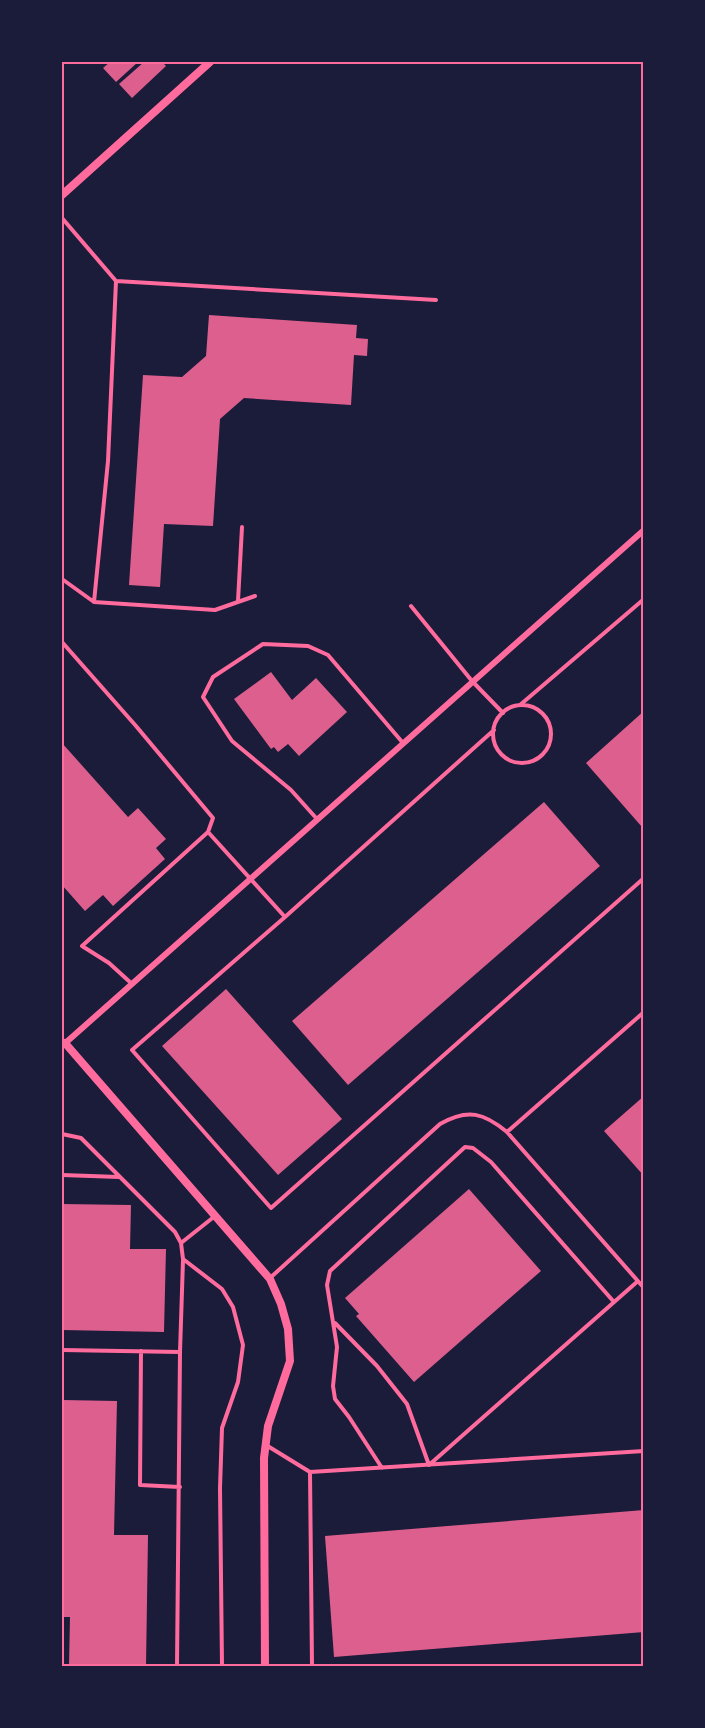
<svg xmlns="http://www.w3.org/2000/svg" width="705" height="1728" font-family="Montserrat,sans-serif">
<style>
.building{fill:#dd5f8e}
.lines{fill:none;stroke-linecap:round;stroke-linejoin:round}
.service{stroke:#ff6b9d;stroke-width:4}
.minor{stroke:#ff6b9d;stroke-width:6}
.tertiary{stroke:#ff6b9d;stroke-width:8}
.neatline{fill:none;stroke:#ff6b9d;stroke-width:2}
</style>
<rect width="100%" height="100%" fill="#1b1b3a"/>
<path class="building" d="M110,62H138L116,82L103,68Z
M144,62H162L166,66L132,98L119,84Z
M209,315L357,325L356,338L368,339L367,356L354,355L351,405L244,398L220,419L213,526L164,524L160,587L129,585L143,375L182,377L206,356Z
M271,672L292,700L316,678L347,712L299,756L288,744L278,752L274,747L271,749L234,699Z
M644,711V826L642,827L586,763Z
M62,743L128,817L138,808L166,839L156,848L165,859L113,906L103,895L85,911L62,885Z
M544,802L600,866L348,1085L292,1021Z
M226,989L342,1119L278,1175L162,1046Z
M644,1096V1176L604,1131Z
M469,1189L541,1271L414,1382L356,1316L359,1314L345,1298Z
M62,1204L131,1205L130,1249H166L164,1332L62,1330Z
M62,1400L117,1401L114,1535H148L146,1666H69L70,1617H62Z
M644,1510V1632L334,1657L325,1536Z"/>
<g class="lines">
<path class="service" d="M62,218L116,281L108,461L94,602L215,610L255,596
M116,281L436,300
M62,579L94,602
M238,601L242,527
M411,606L472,681L503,713
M62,642L136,726L213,818L208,832L82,946L109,963L131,983
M520,705L644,599
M493 734a29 29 0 1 1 58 0a29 29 0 1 1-58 0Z
M317,819L291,790L232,741L203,697L213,677L263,644L308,646L328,655L403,743
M208,832L285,917L132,1050L271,1208L644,878
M285,917L494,730
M507,1132L644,1012
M62,1134L81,1138L175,1232L181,1243
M62,1175L119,1177
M215,1216L181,1243L183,1259L222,1289L233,1307L243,1345L238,1382L222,1428L220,1488L222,1666
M270,1278L440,1124C468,1108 484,1113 507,1132L644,1288
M335,1323L377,1366L407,1404L429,1465L638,1281
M62,1350L180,1352L177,1666
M141,1351L140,1485L180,1487
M180,1352L183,1260
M266,1445L310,1472L644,1451
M382,1468L349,1417L335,1399L333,1386L337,1347L327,1285L330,1271L465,1147L473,1148L491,1162L614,1302
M310,1472L312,1666"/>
<path class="minor" d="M62,1046L644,530"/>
<path class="tertiary" d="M62,195L210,62
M65,1043L270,1279L281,1304L288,1329L290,1361L268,1426L264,1458L265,1666"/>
</g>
<rect width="705" height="1728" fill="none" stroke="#1b1b3a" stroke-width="126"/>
<rect x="63" y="63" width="579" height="1602" class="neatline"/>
</svg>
